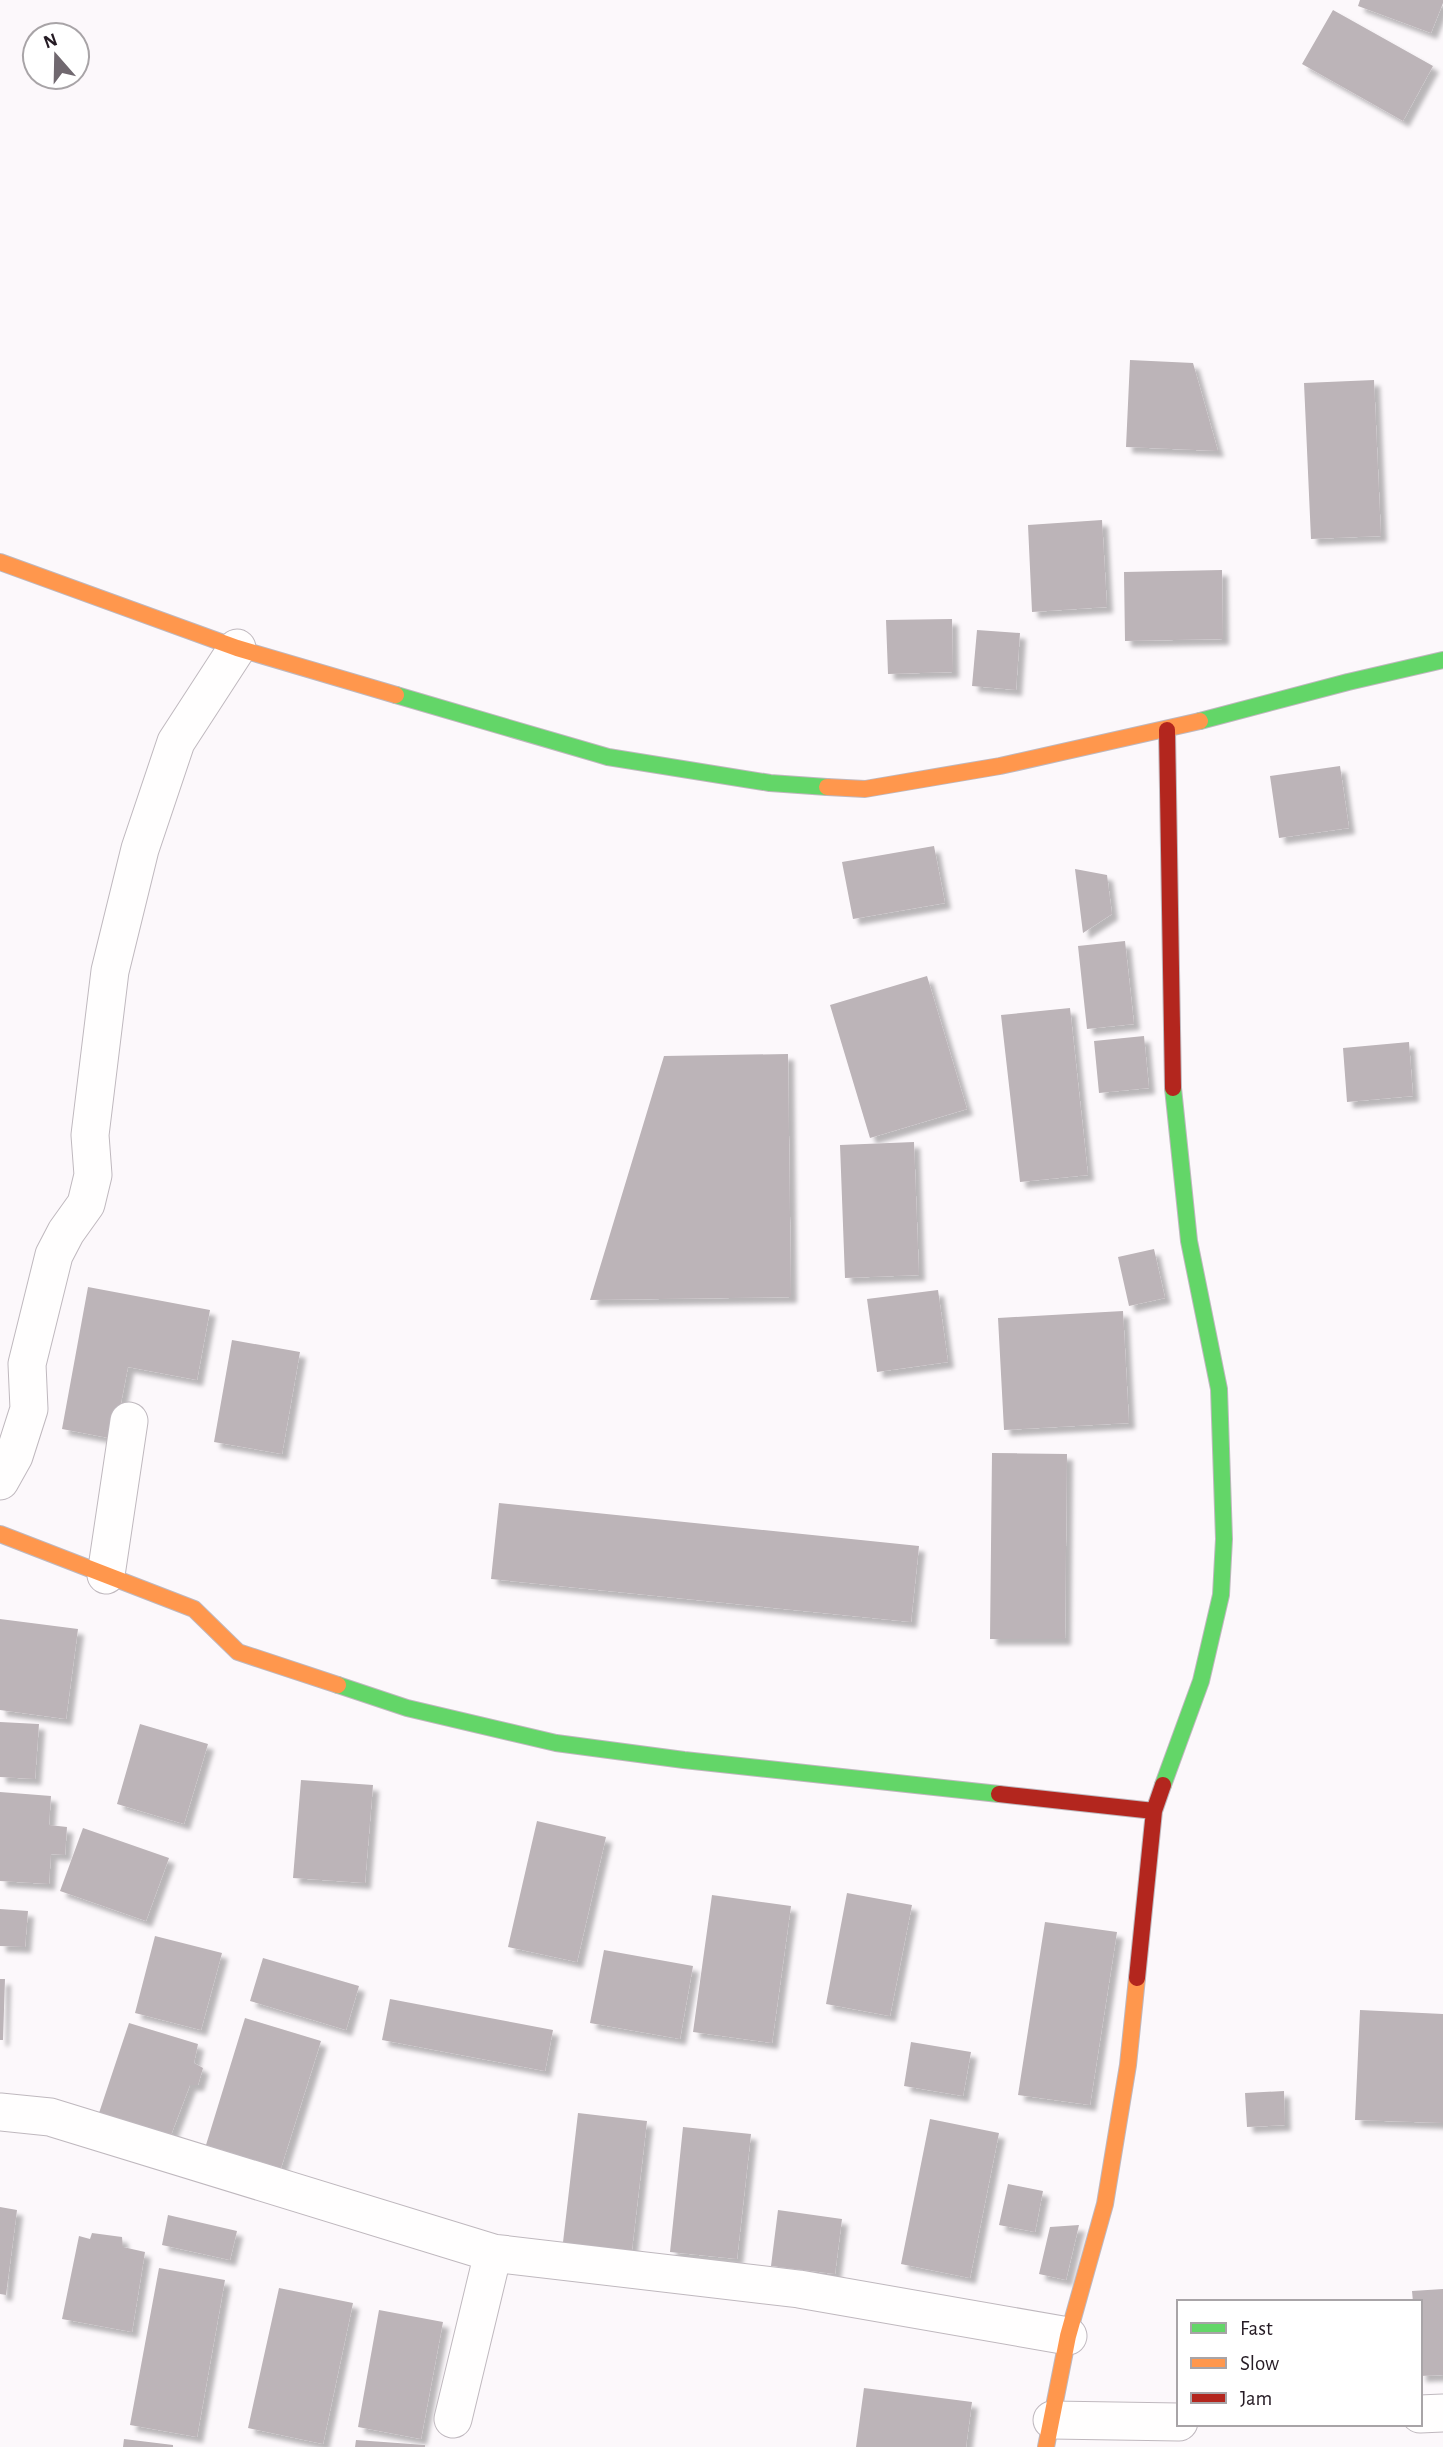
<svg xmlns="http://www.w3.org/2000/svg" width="1443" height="2447" font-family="'Alegreya Sans',sans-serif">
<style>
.building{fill:#bcb4b8;filter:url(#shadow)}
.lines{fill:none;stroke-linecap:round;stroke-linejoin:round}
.street-casing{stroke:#bfb8be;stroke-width:39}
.fast-casing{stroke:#bfb8be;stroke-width:18}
.slow-casing{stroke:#bfb8be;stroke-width:18}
.jam-casing{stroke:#bfb8be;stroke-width:18}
.street{stroke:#fffefe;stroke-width:37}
.fast{stroke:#63d668;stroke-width:16}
.slow{stroke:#ff974d;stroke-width:16}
.jam{stroke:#b3261e;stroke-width:16}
</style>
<defs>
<filter id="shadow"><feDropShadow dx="6" dy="6" stdDeviation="2" flood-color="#0004"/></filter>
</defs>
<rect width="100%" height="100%" fill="#fcf8fb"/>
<path class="building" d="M1360,0H1443V3L1431,33L1358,6Z
M1333,10L1433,66L1403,121L1302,64Z
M1130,360L1193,363L1218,451L1126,447Z
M1374,380L1381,536L1311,539L1304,383Z
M1102,520L1107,607L1032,612L1028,525Z
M1222,570L1223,639L1125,641L1124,572Z
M952,619L953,672L888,674L886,620Z
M977,630L1020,633L1016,690L972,686Z
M1340,766L1349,828L1279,838L1270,776Z
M934,846L945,903L853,919L842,862Z
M1075,869L1107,875L1112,914L1083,933Z
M1125,941L1134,1024L1087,1029L1078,946Z
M927,976L967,1109L870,1138L830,1005Z
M1070,1008L1088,1175L1020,1182L1001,1015Z
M1144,1036L1149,1088L1099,1093L1094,1041Z
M1409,1042L1413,1096L1347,1102L1343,1048Z
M788,1054L791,1297L590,1300L664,1056Z
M914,1142L919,1275L845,1278L840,1145Z
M1154,1249L1165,1298L1129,1306L1118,1257Z
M88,1287L210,1310L197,1380L128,1367L114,1439L62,1429Z
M938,1290L948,1362L877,1372L867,1299Z
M1123,1311L1129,1423L1004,1430L998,1318Z
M232,1340L300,1352L282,1454L214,1442Z
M992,1453L1067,1454L1065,1639H990Z
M499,1503L919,1546L911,1622L491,1579Z
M0,1619L78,1629L66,1719L0,1710Z
M0,1722L39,1724L35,1779L0,1777Z
M140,1724L208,1744L184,1824L117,1804Z
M301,1780L373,1785L365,1883L293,1878Z
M0,1792L51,1796L49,1825L67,1827L65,1855L51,1854L49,1884L0,1881Z
M537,1821L606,1837L577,1962L508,1947Z
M83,1828L169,1858L146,1921L60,1891Z
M847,1893L912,1905L890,2016L826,2004Z
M712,1895L791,1906L772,2043L693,2032Z
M0,1909L28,1911L25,1947L0,1946Z
M1045,1922L1117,1932L1090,2105L1018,2095Z
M155,1936L222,1953L201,2030L135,2013Z
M604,1950L693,1966L680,2039L590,2023Z
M263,1958L359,1986L346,2030L250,2001Z
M0,1979H5L3,2040H0Z
M390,1999L553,2030L545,2071L382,2040Z
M1360,2010L1443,2014V2123L1355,2120Z
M245,2018L321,2041L281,2168L206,2145Z
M129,2023L198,2044L194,2063L203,2068L198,2085H190L171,2135L99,2113Z
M911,2042L971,2052L963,2096L904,2086Z
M1284,2091L1285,2125L1247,2127L1245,2093Z
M578,2113L647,2121L631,2258L562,2251Z
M930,2119L999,2133L970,2278L901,2264Z
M683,2127L751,2134L737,2259L670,2252Z
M1008,2184L1043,2191L1035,2232L999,2225Z
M0,2207L17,2210L6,2295L0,2294Z
M778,2210L842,2219L835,2274L771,2266Z
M168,2215L237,2231L230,2260L162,2245Z
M1079,2225L1066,2280L1039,2274L1050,2227Z
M92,2233L122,2237L123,2247L145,2252L132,2332L62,2319L79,2236L90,2239Z
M159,2268L225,2280L197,2437L130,2425Z
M279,2288L353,2303L323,2444L248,2428Z
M1443,2289V2375L1420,2376V2302H1413L1412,2291Z
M379,2310L443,2322L421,2439L358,2427Z
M864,2388L972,2402L966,2447H856Z
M124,2439L173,2445V2447H123Z
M356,2440L425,2445V2447H355Z"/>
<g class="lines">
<g class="street-casing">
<path id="street" d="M0,1481L14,1456L29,1409L27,1364L54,1255L66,1232L86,1204L93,1175L90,1135L110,971L140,849L176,742L237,648
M106,1575L129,1421
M0,2112L50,2117L493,2253L799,2289L1068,2336
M1420,2414L1443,2413
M453,2419L493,2253
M1052,2420L1179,2422"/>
</g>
<g class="fast-casing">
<path id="fast" d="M396,695L608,757L770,783L827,787
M1200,721L1348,682L1443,660
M338,1685L407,1708L556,1743L684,1760L999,1794
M1163,1785L1201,1681L1221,1595L1224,1539L1219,1389L1189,1241L1173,1088"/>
</g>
<g class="slow-casing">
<path id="slow" d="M0,562L237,648L396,695
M827,787L865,789L1000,766L1200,721
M0,1534L194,1609L238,1652L338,1685
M1046,2447L1068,2336L1105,2204L1128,2065L1137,1978"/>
</g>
<g class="jam-casing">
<path id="jam" d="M1167,730L1173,1088
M999,1794L1154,1811
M1137,1978L1154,1811L1163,1785"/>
</g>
<use href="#street" class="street"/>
<use href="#fast" class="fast"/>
<use href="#slow" class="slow"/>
<use href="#jam" class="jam"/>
</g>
<rect x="1177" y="2300" width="245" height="126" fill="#ffffff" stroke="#a8a4a7" stroke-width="2"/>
<rect x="1191" y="2323" width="35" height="10" fill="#63d668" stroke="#a8a4a7" stroke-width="2"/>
<text x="1240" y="2335" font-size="21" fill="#251b24">Fast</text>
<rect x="1191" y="2358" width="35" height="10" fill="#ff974d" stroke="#a8a4a7" stroke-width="2"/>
<text x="1240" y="2370" font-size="21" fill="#251b24">Slow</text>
<rect x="1191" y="2393" width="35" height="10" fill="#b3261e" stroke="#a8a4a7" stroke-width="2"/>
<text x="1240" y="2405" font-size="21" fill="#251b24">Jam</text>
<g transform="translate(56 56) rotate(340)"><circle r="33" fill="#ffffff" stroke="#a8a4a7" stroke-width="2"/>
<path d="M0-5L12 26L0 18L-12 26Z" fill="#70686f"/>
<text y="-10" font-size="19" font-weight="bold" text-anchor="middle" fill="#251b24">N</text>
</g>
</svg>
